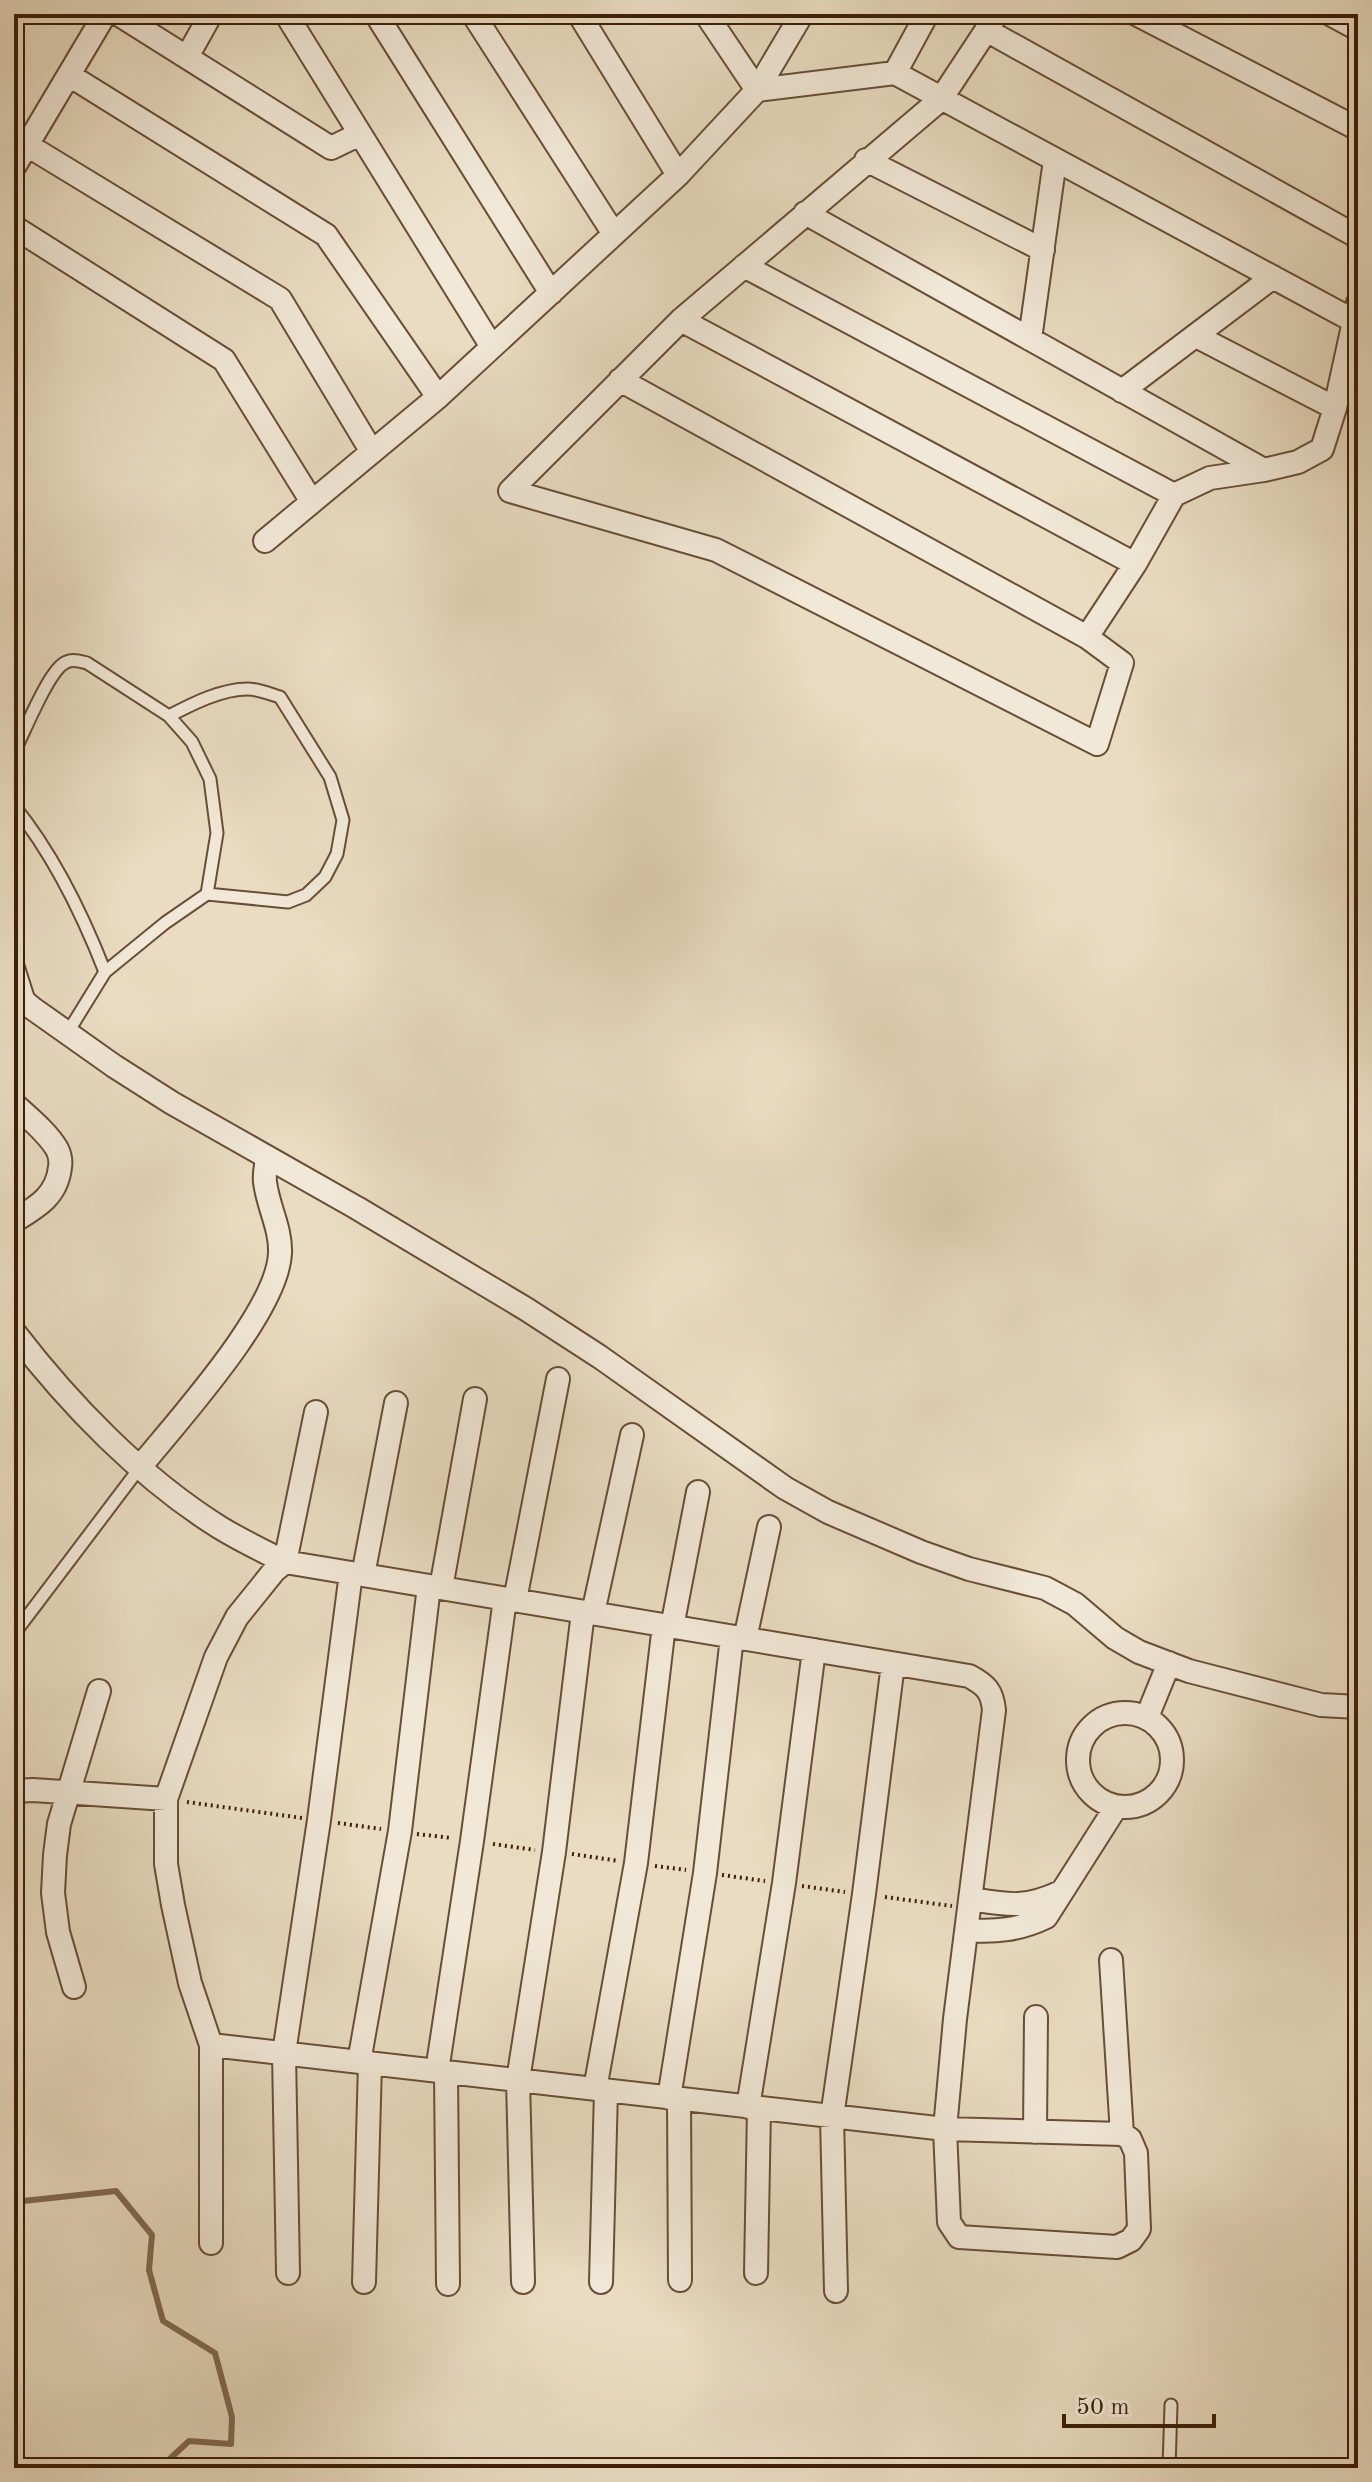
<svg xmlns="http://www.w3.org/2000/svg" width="1372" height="2482" font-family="'Old Standard TT',serif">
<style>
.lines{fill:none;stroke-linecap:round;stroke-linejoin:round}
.stream{stroke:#816a52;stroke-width:6}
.service-casing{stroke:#684e36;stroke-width:15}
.minor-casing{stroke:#684e36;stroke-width:26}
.path{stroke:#3d1f08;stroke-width:4;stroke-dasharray:2 4;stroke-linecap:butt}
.service{stroke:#f1e8d7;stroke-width:11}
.minor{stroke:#f1e8d7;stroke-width:22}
</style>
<rect width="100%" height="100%" fill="#e9dcc2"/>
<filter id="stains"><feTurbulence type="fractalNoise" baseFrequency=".0025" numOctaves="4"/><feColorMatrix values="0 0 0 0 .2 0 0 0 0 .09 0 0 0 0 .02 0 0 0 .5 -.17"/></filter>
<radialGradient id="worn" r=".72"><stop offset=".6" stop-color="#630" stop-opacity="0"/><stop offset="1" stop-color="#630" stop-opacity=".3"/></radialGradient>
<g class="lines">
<path class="stream" d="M14,2202L116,2191L152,2235L149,2270L163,2321L215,2353L232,2417L231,2444L189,2441L160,2468"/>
<g class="service-casing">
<path id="service" d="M169,716L192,742L210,779L217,833L207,894
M14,752C24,733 47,675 63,664C71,658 79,661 87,663L169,716C192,704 221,689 248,689C258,689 270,694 280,697L330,777L343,820L337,854L325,877L306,895L288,902L207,894L165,923L105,972
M14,806C54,855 82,913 105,972L68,1032
M14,953L29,1000
M14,1634L141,1466
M1169,2468L1171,2405"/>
</g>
<g class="minor-casing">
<path id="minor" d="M118,14L331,148L360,134
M286,14L492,347
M376,14L551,293
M473,14L614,234
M579,14L678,175
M706,14L757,90L895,73L1354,321
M1136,14L1358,129
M1330,14L1358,29
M986,30L1358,237
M187,57L211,14
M895,73L927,14
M69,75L326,235L438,397
M27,145L280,299L372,452
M866,160L1043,250
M14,167L105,14
M805,213L1264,470
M14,227L224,360L312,502
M744,266L1174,495
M681,320L1135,564
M1196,336L1335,408
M1030,339L1055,160
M620,380L1087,637L1122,663L1097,744L716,550L510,491L681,320L941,99L997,14
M1122,391L1273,277
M265,541L438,397L678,175L757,90L802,14
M1087,637L1135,564L1174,495L1210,478L1264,470L1298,462L1322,449L1335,408L1358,303
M14,993L32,1008L114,1066L172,1103L357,1208L526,1309L600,1357L785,1488L828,1512L921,1552L969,1569L1045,1588L1075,1604L1115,1638L1139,1652L1189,1671L1321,1705L1358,1707
M14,1104C28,1117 47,1132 57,1149C60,1155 61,1161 60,1167C57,1196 37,1207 14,1221
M14,1332C70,1405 141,1478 219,1527C240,1540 263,1551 285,1562L969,1676C986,1685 992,1691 994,1710L955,2019L945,2129L211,2045L190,1983L173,1905L166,1864V1799L216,1657L237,1617L274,1571L285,1562L316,1412
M141,1466C178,1420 278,1311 280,1253C281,1228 268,1207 265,1182C264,1174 266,1166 267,1158
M363,1575L396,1403
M441,1588L475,1399
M515,1600L558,1379
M593,1613L632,1435
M672,1627L698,1492
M745,1639L769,1527
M1078 1760a47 47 0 1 1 94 0a47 47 0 1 1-94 0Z
M1147,1717L1169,1663
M14,1791L33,1790L166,1799
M971,1899C1008,1905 1025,1909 1061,1892
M967,1930C996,1932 1019,1930 1046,1917L1116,1807
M1111,1960L1122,2134
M74,1987L58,1932L53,1893L55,1855L59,1824L99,1691
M211,2045V2243
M359,2062L400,1831L429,1586
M437,2071L472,1841L505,1599
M446,2072L448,2284
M595,2089L636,1863L664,1625
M669,2098L705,1873L732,1637
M679,2099L680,2280
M748,2107L784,1883L814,1650
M945,2129L1122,2134L1130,2139L1136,2153L1139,2229L1131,2240L1117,2247L959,2237L949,2222Z
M1035,2132L1036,2017
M288,2273L284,2053L319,1820L351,1573
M756,2273L759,2108
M364,2282L370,2063
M523,2282L518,2080L554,1852L583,1612
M601,2282L606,2090
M836,2291L832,2117L864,1894L893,1664"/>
</g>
<path class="path" d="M187,1802L302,1818
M338,1823L381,1829
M417,1834L452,1838
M493,1844L535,1850
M572,1854L619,1861
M655,1866L686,1870
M722,1875L765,1881
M802,1886L845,1892
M885,1897L952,1906"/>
<use href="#service" class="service"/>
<use href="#minor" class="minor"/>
</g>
<rect width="1372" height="2482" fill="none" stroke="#e9dcc2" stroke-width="48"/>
<rect x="16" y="16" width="1340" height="2450" fill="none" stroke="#3d1f08" stroke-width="4"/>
<rect x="24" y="24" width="1324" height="2434" fill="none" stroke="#3d1f08" stroke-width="2"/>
<path d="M1064 2414v12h150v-12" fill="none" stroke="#3d1f08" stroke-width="4"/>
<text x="1076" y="2414" font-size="24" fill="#3d1f08" stroke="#f1e8d7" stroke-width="6" paint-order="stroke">50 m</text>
<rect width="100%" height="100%" filter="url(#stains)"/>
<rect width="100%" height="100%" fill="url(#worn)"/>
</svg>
